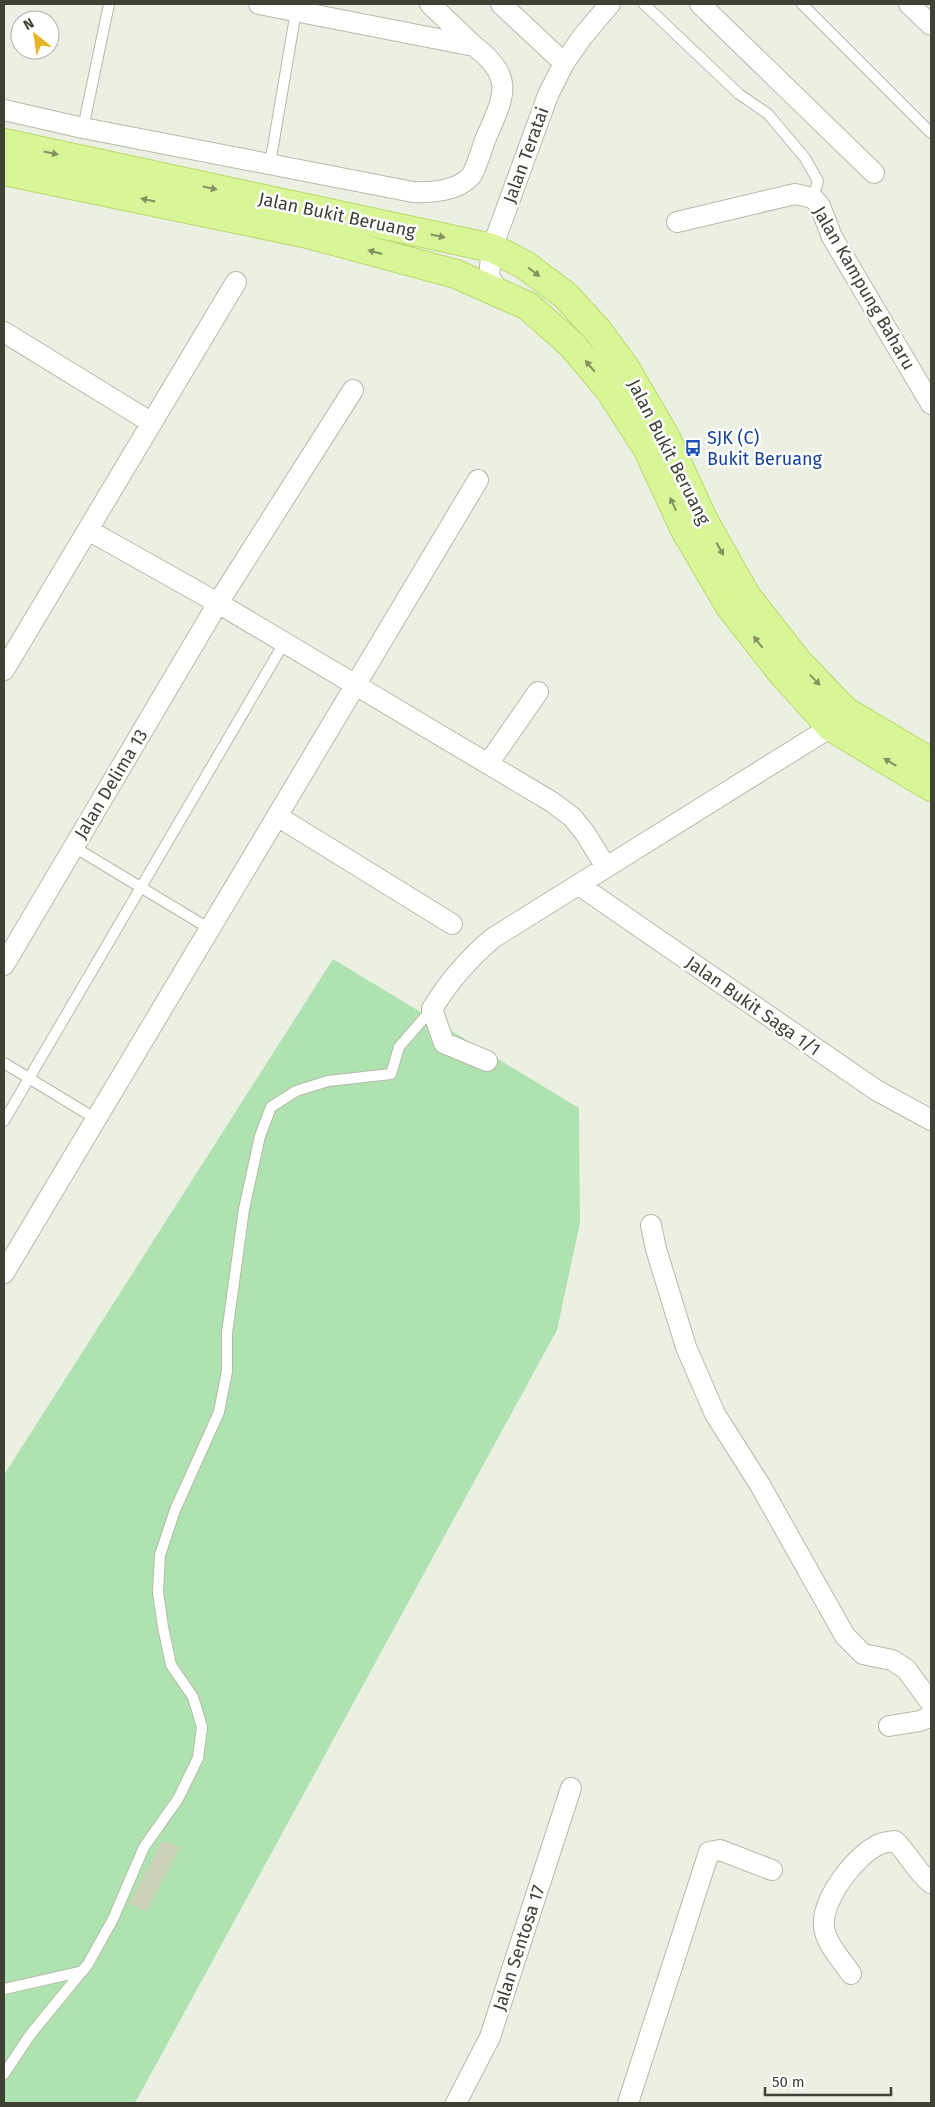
<svg xmlns="http://www.w3.org/2000/svg" width="935" height="2107" font-family="'Fira Sans',sans-serif">
<style>
.green{fill:#afe2b1}
.building{fill:#ccd1ba}
.lines{fill:none;stroke-linecap:round;stroke-linejoin:round}
.service-casing{stroke:#b5bba7;stroke-width:12}
.minor-casing{stroke:#b5bba7;stroke-width:22}
.primary-casing{stroke:#b8d969;stroke-width:30}
.service{stroke:#fff;stroke-width:10}
.minor{stroke:#fff;stroke-width:20}
.primary{stroke:#d8f597;stroke-width:28}
.oneway{fill:#849261}
.labels{text-anchor:middle;stroke-width:5;stroke-linejoin:round;paint-order:stroke}
.street-label{font-size:18px;fill:#3f4134;stroke:#fff}
.transit-label{font-size:18px;fill:#164399;stroke:#fff;text-anchor:start}
</style>
<rect width="100%" height="100%" fill="#ecf0e3"/>
<path class="green" d="M333,959L579,1108L580,1223L557,1330L135,2103H4V1475Z"/>
<path class="building" d="M162,1841L180,1847L146,1912L129,1903Z"/>
<g class="lines">
<g class="service-casing">
<path id="service" d="M644,4L739,94L768,114L805,158L818,181L813,198
M802,4L931,133
M83,128L109,4
M270,164L296,11
M74,847L210,929
M4,1063L96,1119
M4,1121L284,643
M4,1989L83,1971
M4,2074L30,2035L88,1964L113,1919L144,1847L178,1799L198,1758L202,1727L193,1697L171,1665L163,1627L158,1592L160,1555L175,1510L219,1412L227,1371V1333L244,1209L260,1136L271,1107L296,1091L328,1081L391,1074L399,1047L432,1009"/>
</g>
<g class="minor-casing">
<path id="minor" d="M430,4L474,46
M501,4L564,63
M700,4L874,173
M909,4L931,25
M4,110L83,128L413,192C431,193 458,191 471,176C476,169 482,149 485,140C503,98 517,78 474,46L259,4
M677,222L795,194L813,198L820,206L832,237L931,404
M499,291L489,277L492,248L548,95L564,63L583,36L610,4
M4,332L152,423
M88,530L218,603L552,802L572,817L585,833L606,867
M4,670L236,282
M488,764L538,692
M277,816L452,924
M579,885L876,1090L931,1120
M4,965L218,603L353,390
M487,1061L444,1043L432,1009C449,981 468,959 493,938L831,727
M651,1225L656,1249L686,1347L715,1414L760,1485L845,1636L863,1654L892,1660L906,1669L931,1703
M4,1273L478,480
M889,1726L920,1721L931,1716
M851,1974C842,1960 826,1944 824,1927C821,1900 856,1854 880,1844C885,1842 890,1842 895,1841C908,1853 917,1873 931,1883
M456,2103L490,2037L571,1788
M628,2103L709,1852L720,1850L772,1870"/>
</g>
<g class="primary-casing">
<path id="primary" d="M4,143L492,248L525,265L565,295L599,332L626,369L666,438L703,519L747,597L798,662L845,711L931,762
M4,171L308,234L456,274L528,306L572,345L609,389L647,448L685,530L729,605L782,673L831,727L931,787"/>
</g>
<use href="#service" class="service"/>
<use href="#minor" class="minor"/>
<use href="#primary" class="primary"/>
</g>
<defs><path id="oneway-solid" d="M-6-.8H1V-3.2L6.5 0L1 3.2V.8H-6Z" transform="scale(1.25)"/></defs>
<g class="oneway">
<use href="#oneway-solid" transform="translate(51 153) rotate(12)"/>
<use href="#oneway-solid" transform="translate(210 188) rotate(12)"/>
<use href="#oneway-solid" transform="translate(148 200) rotate(-168)"/>
<use href="#oneway-solid" transform="translate(438 236) rotate(12)"/>
<use href="#oneway-solid" transform="translate(375 252) rotate(-165)"/>
<use href="#oneway-solid" transform="translate(534 272) rotate(37)"/>
<use href="#oneway-solid" transform="translate(590 366) rotate(-130)"/>
<use href="#oneway-solid" transform="translate(673 504) rotate(-115)"/>
<use href="#oneway-solid" transform="translate(720 549) rotate(61)"/>
<use href="#oneway-solid" transform="translate(758 642) rotate(-128)"/>
<use href="#oneway-solid" transform="translate(815 680) rotate(46)"/>
<use href="#oneway-solid" transform="translate(890 762) rotate(-149)"/>
</g>
<defs>
<g id="bus-bare" transform="scale(1.35)"><path d="M-5-6H5V4H4V6H2V4H-2V6H-4V4H-5ZM-3.5-4V0h7V-4ZM-3.5 1.2v1.5H-2V1.2ZM2 1.2v1.5H3.5V1.2Z" fill="#1a4fb4" stroke="#fff" stroke-width="2.5" paint-order="stroke"/></g>
</defs>
<g fill-rule="evenodd">
<use href="#bus-bare" x="693" y="448"/>
</g>
<g class="labels">
<g class="street-label">
<text transform="translate(526 155) rotate(-70)" y="6">Jalan Teratai</text>
<text transform="translate(337 215) rotate(12)" y="6">Jalan Bukit Beruang</text>
<text transform="translate(864 288) rotate(60)" y="6">Jalan Kampung Baharu</text>
<text transform="translate(669 452) rotate(63)" y="6">Jalan Bukit Beruang</text>
<text transform="translate(111 784) rotate(-59)" y="6">Jalan Delima 13</text>
<text transform="translate(753 1006) rotate(35)" y="6">Jalan Bukit Saga 1/1</text>
<text transform="translate(519 1948) rotate(-72)" y="6">Jalan Sentosa 17</text>
</g>
<g class="transit-label">
<text x="707" y="444">SJK (C)<tspan x="707" dy="21">Bukit Beruang</tspan></text>
</g>
</g>
<rect width="935" height="2107" fill="none" stroke="#3f4134" stroke-width="10"/>
<g transform="translate(35 35) rotate(330)"><circle r="24" fill="#ffffff" stroke="#b2b3ae"/>
<path d="M0-4L9 19L0 12L-9 19Z" fill="#e8b523"/>
<text y="-8" font-size="14" font-weight="bold" text-anchor="middle" fill="#3f4134">N</text>
</g>
<path d="M765 2087v8h126v-8" fill="none" stroke="#3f4134" stroke-width="2.5"/>
<text x="772" y="2087" font-size="15" fill="#3f4134" stroke="#ffffff" stroke-width="4" paint-order="stroke">50 m</text>
</svg>
